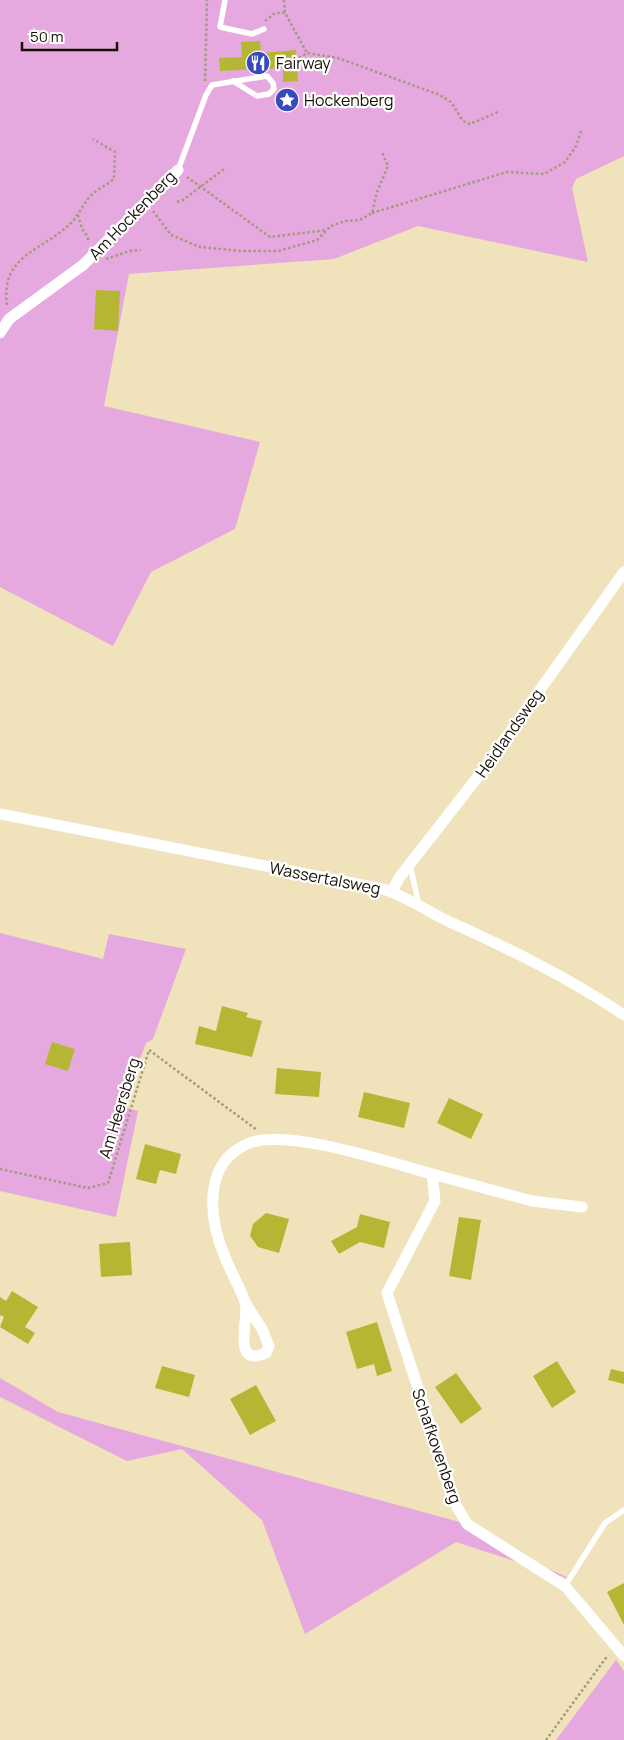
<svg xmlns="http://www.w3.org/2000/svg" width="624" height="1740" font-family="Manrope,sans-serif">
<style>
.green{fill:#e5a9df}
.building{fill:#b5b734}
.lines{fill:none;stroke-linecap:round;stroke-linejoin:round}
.path{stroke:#a4997a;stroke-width:2.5;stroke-dasharray:2.5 2.5;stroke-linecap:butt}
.lane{stroke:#fff;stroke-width:5.5}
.street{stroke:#fff;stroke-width:11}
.labels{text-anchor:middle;stroke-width:4.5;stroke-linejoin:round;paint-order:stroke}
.poi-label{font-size:16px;fill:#151003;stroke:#fff;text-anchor:start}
.street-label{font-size:16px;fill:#151003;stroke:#fff}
</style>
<rect width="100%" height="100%" fill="#f0e2ba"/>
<path class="green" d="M0,0H624V156L576,179L572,188L588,262L418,226L334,259L129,274L104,406L260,442L235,529L151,572L113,646L0,587Z
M0,933L103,959L109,934L186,949L153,1039L146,1043L122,1106L138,1111L116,1217L0,1191Z
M0,1378L58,1412L467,1524L517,1555L576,1581L456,1542L305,1634L262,1520L182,1449L127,1461L0,1397Z
M616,1660L624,1671V1740H556Z"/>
<path class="building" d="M260,41L261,53L296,50L298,81L283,82V68L220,71L219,58L242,57L241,42Z
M96,290L120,291L118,331L94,329Z
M222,1006L248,1013L246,1017L262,1021L252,1057L195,1044L199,1026L216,1031Z
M52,1042L75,1049L68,1071L45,1064Z
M277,1068L321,1072L319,1097L275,1094Z
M364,1092L410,1103L404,1128L358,1117Z
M449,1098L483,1114L471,1139L437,1123Z
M145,1144L181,1154L176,1174L160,1170L156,1184L136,1179Z
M266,1213L289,1219L279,1253L258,1247L250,1236L253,1224Z
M360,1214L390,1222L384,1248L360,1242L339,1254L331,1241L357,1227Z
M459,1217L481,1220L471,1280L449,1276Z
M130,1242L132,1275L101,1277L99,1244Z
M12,1291L38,1307L25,1327L35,1333L28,1344L0,1327L4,1317L0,1315V1297L6,1301Z
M377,1322L392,1371L377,1376L374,1364L357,1369L346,1332Z
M557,1361L576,1392L552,1408L533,1376Z
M162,1366L195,1375L189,1397L155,1388Z
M611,1369L624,1372V1384L608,1380Z
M456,1373L482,1409L461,1424L435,1387Z
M256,1385L276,1421L250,1435L230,1399Z
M624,1583V1625L607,1592Z"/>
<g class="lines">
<path class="path" d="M284,0L285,13L307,53
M265,21L275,13H285
M299,58L307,53L338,58L440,95L451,102L463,121L470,124L498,112
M205,81L207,0
M187,177L270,237L327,230
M177,202L183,200L224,169
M153,211L171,235L200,247L240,251H278L317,240L331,226L345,221L360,220L372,213L377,192L388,166L382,152
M372,213L507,172L544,174L565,162L576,146L581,131
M78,215L82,229L88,237V243
M106,259L130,251L141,250
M7,305C0,255 43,251 71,223C80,214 85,199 95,192C101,187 108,184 114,179L115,152L93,139
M0,1169L88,1188L108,1183L149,1050L257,1130
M546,1740L608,1655"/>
<path class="lane" d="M225,0L220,27L252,34L264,29
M178,170L206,95L212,85L267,76L273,83L274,89L269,94L257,96L233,81
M410,865L419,905
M565,1586L605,1523L624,1510"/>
<path class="street" d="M0,333L9,319L83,265L178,170
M0,814L383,889C408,897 428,912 452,923C512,950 569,978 624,1015
M392,892L399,878L480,774L624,572
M432,1174L532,1201L582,1207
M246,1304L262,1329L269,1346L266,1353C230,1369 250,1317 245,1302C240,1287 231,1273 225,1257C209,1220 202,1164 247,1144C285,1127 391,1163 432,1174L435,1201L387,1293L456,1505L467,1524L565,1586L624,1656"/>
</g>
<defs>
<g id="restaurant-disc" transform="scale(1.25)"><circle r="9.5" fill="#364abc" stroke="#fff"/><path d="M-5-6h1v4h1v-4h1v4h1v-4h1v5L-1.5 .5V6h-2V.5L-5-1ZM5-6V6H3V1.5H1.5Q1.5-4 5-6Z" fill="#fff"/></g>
<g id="sight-disc" transform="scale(1.25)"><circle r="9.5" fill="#364abc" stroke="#fff"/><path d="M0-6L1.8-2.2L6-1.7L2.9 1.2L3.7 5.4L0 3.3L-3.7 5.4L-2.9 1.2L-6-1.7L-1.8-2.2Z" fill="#fff"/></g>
</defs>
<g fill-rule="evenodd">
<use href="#restaurant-disc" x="258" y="63"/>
<use href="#sight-disc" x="287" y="100"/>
</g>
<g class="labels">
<g class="poi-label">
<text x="276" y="69">Fairway</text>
<text x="304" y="106">Hockenberg</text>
</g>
<g class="street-label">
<text transform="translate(132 215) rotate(-46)" y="6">Am Hockenberg</text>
<text transform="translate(509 733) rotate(-55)" y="6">Heidlandsweg</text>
<text transform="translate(325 878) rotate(11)" y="6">Wassertalsweg</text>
<text transform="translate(119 1108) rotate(-73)" y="6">Am Heersberg</text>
<text transform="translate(437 1446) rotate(71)" y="6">Schafkovenberg</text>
</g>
</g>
<path d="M22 42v8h95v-8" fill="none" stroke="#151003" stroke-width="2.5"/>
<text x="30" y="42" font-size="15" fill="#151003" stroke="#ffffff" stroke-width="4" paint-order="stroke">50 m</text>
</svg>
